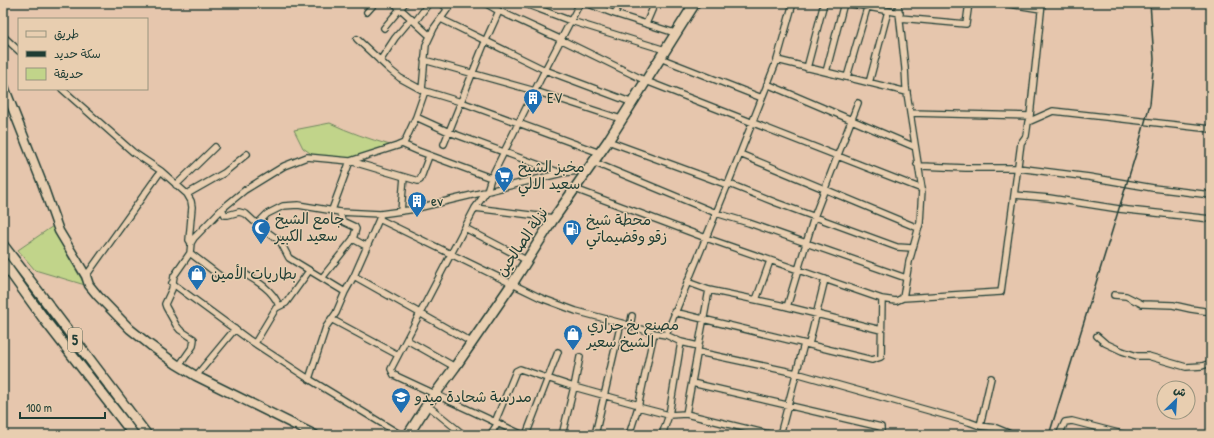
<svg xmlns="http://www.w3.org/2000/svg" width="1214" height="438" font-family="'Patrick Hand','Playpen Sans Arabic',sans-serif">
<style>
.green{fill:#c1d48a;stroke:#70885f}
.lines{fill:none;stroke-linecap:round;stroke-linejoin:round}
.minor-casing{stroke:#1f3d34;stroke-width:8}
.secondary-casing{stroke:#1f3d34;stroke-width:11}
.primary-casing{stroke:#1f3d34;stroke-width:12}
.trunk-casing{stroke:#1f3d34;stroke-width:12}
.minor{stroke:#e8ceb0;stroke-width:5.5}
.secondary{stroke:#e8ceb0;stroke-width:8}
.primary{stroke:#e8ceb0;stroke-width:9}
.trunk{stroke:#e8ceb0;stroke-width:9}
.rail{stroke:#1f3d34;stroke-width:1.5}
.labels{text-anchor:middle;stroke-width:3;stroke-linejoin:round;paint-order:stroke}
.shield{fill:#e8ceb0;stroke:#5b6859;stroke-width:1}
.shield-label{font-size:14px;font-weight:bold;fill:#1f3d34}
.poi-label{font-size:15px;fill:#1f3d34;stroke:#e8ceb0;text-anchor:start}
.street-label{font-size:15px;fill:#1f3d34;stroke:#e8ceb0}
</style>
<rect width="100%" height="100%" fill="#e6c6ad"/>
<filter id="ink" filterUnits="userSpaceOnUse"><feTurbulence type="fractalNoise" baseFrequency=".025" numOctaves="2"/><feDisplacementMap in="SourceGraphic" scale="8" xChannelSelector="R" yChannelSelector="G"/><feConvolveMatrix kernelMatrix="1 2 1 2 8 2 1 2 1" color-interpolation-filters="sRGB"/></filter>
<g filter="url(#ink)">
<path class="green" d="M330,123C349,132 369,139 390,145L346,160L313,155L303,148L294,130Z
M53,226L69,258L85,285L35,270L18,250Z"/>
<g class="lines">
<g class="minor-casing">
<path id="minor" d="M394,3L430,36
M442,3L447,9
M485,3L499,11L562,40L646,81L922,189
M523,3L571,21L665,50
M586,3L615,14L675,33
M682,3L692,8
M847,3L900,13
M1009,4L1041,9
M367,12L375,3
M615,14L619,3
M900,18L966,24L969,3
M441,19L545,70L633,103
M415,22L429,3
M646,24L655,3
M384,28L405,3
M3,36L19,51
M357,39L389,69L400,78L422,90
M660,58L762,98
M424,60L535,91L621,119
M777,60L907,92
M380,61L395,38L411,19
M807,68L824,3
M826,72L844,3
M847,77L867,8
M869,83L888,11
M767,84L915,147
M62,89L133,152L161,171L187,194L191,201L192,207L189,240L191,243
M425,91L461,102L600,153
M910,113L1030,116L1028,122L1053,111L1211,129
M1030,116L1042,3
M416,117L449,132L561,173
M608,141L725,184L732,185L777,203L897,247L912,248
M402,144L418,151L491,178
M444,144L485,42L499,11
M740,154L918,228
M593,162L716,213L749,223L906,278
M917,164L921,166L966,168H1018L1089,177L1153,188L1211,195
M176,185L215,147
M575,189L706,238L882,299L896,301L903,298L909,262L920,223L922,189L906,87L905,68L898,3
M187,194L224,173L247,154
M1014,195L1049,198L1119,209L1211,219
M475,208L554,218
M222,209L225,215H228L239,212L246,214L259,226L280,241L289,258L345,292
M332,210L350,161L418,181L420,180L429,156
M401,211L404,177
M379,219L541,298L576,311L621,323L654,333L666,335L681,342L698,346
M257,224L267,214L283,206L298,205L340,212L380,214L409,210L468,196L562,173L588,170
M465,228L526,260
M353,239L366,246
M190,253L220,276
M243,273C257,281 273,290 279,306
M86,276L161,171
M354,276L471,342
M322,278L353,239L356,229L355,227L342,221L340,212
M687,282L709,290L780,305L881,330
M172,283L248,339L309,379L401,435
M1114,295L1126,296L1142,304L1173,305L1191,309L1211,312
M903,298L1001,292L1021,143L1026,136L1028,122
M756,300L770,261
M787,307L814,217L858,103
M674,312L872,360L881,357L882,299
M331,319L398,355
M630,326L632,316
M666,335L728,184L777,60L793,3
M1097,336L1105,343L1122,351L1137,356H1148L1186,367L1202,366L1211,363
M407,340L455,367
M255,343L276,308L286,303L309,271
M809,344L825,279
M698,352L796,373L969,422L980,426L996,428L1013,435
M179,366L193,346L194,339L180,330L176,325L166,307L165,304L172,289L174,276L190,253L191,243L194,238L222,209L245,190L284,166L307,157L350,161L397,146L404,143L416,117L425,91L422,90L426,45L434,28L452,3
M196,376L235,329
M309,379L326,327L336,313L345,292L354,276L380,217
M692,383L881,427V435
M427,405L464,435
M638,407L669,415L686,414L773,435
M686,414L709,290
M495,422L516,371L520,369L574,387L639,405
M980,426L991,378
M490,435L498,423
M523,435L394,375L391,369L475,208L487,191L491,178L545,70L580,3
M526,435L558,352
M562,435L574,387L580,357
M595,435L621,323
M629,435L638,407L654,333
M662,435L669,415L681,342
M780,435L804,344
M1059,435L1065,422L1072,421L1126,435"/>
</g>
<g class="secondary-casing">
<path id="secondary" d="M3,84L42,183L59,231L86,276L89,285L98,296L130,329L150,345L176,364L196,376L315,435"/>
</g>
<g class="primary-casing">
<path id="primary" d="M408,435L427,405L455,367L512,284L552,221L608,141L695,3"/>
</g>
<g class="trunk-casing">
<path id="trunk" d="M3,245L147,435
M3,262L44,319L134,435"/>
</g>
<use href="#minor" class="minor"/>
<use href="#secondary" class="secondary"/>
<use href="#primary" class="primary"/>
<use href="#trunk" class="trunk"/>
<path class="rail" d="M1049,435L1138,147L1150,104L1154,59L1150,3"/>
</g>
</g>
<defs>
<g id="building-pin" transform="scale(1)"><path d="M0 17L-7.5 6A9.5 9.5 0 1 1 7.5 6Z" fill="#1f6fb2" stroke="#e8ceb0"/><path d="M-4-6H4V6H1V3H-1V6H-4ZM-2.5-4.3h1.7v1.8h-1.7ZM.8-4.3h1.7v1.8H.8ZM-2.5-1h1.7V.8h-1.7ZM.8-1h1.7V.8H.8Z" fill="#fff"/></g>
<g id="supermarket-pin" transform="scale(1)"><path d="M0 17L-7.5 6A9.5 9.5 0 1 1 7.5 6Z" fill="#1f6fb2" stroke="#e8ceb0"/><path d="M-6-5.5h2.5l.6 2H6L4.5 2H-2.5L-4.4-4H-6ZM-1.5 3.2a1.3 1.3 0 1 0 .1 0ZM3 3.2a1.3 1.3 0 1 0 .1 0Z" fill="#fff"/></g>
<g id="mosque-pin" transform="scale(1)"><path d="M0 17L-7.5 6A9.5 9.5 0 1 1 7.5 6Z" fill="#1f6fb2" stroke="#e8ceb0"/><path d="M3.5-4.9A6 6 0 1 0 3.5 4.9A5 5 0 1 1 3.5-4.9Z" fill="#fff"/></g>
<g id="fuel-pin" transform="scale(1)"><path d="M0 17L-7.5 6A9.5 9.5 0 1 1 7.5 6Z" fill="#1f6fb2" stroke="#e8ceb0"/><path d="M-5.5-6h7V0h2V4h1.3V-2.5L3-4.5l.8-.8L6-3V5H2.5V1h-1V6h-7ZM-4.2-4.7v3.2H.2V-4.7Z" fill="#fff"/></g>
<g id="shop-pin" transform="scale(1)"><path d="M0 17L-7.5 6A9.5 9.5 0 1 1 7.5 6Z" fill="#1f6fb2" stroke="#e8ceb0"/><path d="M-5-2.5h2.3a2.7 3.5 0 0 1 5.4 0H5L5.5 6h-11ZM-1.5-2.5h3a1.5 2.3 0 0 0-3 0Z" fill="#fff"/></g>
<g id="school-pin" transform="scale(1)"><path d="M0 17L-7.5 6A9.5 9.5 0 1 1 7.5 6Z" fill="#1f6fb2" stroke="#e8ceb0"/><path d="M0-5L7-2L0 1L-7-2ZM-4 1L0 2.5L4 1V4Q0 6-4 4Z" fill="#fff"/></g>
</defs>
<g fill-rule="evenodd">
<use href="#building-pin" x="533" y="98"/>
<use href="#supermarket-pin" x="504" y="176"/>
<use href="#building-pin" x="417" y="201"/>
<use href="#mosque-pin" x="261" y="228"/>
<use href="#fuel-pin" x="572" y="229"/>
<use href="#shop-pin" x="197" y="274"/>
<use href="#shop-pin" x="573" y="334"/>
<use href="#school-pin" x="401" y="397"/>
</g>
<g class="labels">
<rect class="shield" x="68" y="328" width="14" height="24" rx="3"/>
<g class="shield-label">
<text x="75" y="345">5</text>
</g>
<g class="poi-label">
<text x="547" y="103">EV</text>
<text x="518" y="172">مخبز الشيخ<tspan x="518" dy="17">سعيد الالي</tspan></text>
<text x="431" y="206">ev</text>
<text x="275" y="224">جامع الشيخ<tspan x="275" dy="17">سعيد الكبير</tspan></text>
<text x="586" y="225">محطة شيخ<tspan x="586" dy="17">زقو وقضيماتي</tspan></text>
<text x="211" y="279">بطاريات الأمين</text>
<text x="587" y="330">مصنع بخ حراري<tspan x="587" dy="17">الشيخ سعير</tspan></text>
<text x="415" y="402">مدرسة شحادة ميدو</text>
</g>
<g class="street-label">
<text transform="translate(522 242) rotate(-56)" y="5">نزلة الصالحين</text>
</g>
</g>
<rect width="1214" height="438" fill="none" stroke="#e8ceb0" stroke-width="16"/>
<rect x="8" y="8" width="1198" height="422" fill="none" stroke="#1f3d34" stroke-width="1.5" filter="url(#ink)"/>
<rect x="18" y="18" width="130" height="72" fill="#e8ceb0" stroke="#98947e"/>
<rect x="26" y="31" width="20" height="6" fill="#e8ceb0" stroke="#98947e"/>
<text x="54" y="38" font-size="12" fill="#1f3d34">طريق</text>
<rect x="26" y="51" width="20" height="6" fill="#1f3d34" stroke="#98947e"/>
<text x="54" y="58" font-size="12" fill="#1f3d34">سكة حديد</text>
<rect x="26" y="68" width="20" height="12" fill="#c1d48a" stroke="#98947e"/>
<text x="54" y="78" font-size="12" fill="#1f3d34">حديقة</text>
<g transform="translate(1176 400) rotate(25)"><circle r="19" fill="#e8ceb0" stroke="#98947e"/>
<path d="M0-3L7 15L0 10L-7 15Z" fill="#1f6fb2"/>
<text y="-6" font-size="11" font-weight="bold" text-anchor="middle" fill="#1f3d34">ش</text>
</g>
<path d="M20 412v6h85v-6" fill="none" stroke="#1f3d34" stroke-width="2"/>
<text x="26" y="412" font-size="12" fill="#1f3d34" stroke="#e8ceb0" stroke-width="3" paint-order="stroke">100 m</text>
</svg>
